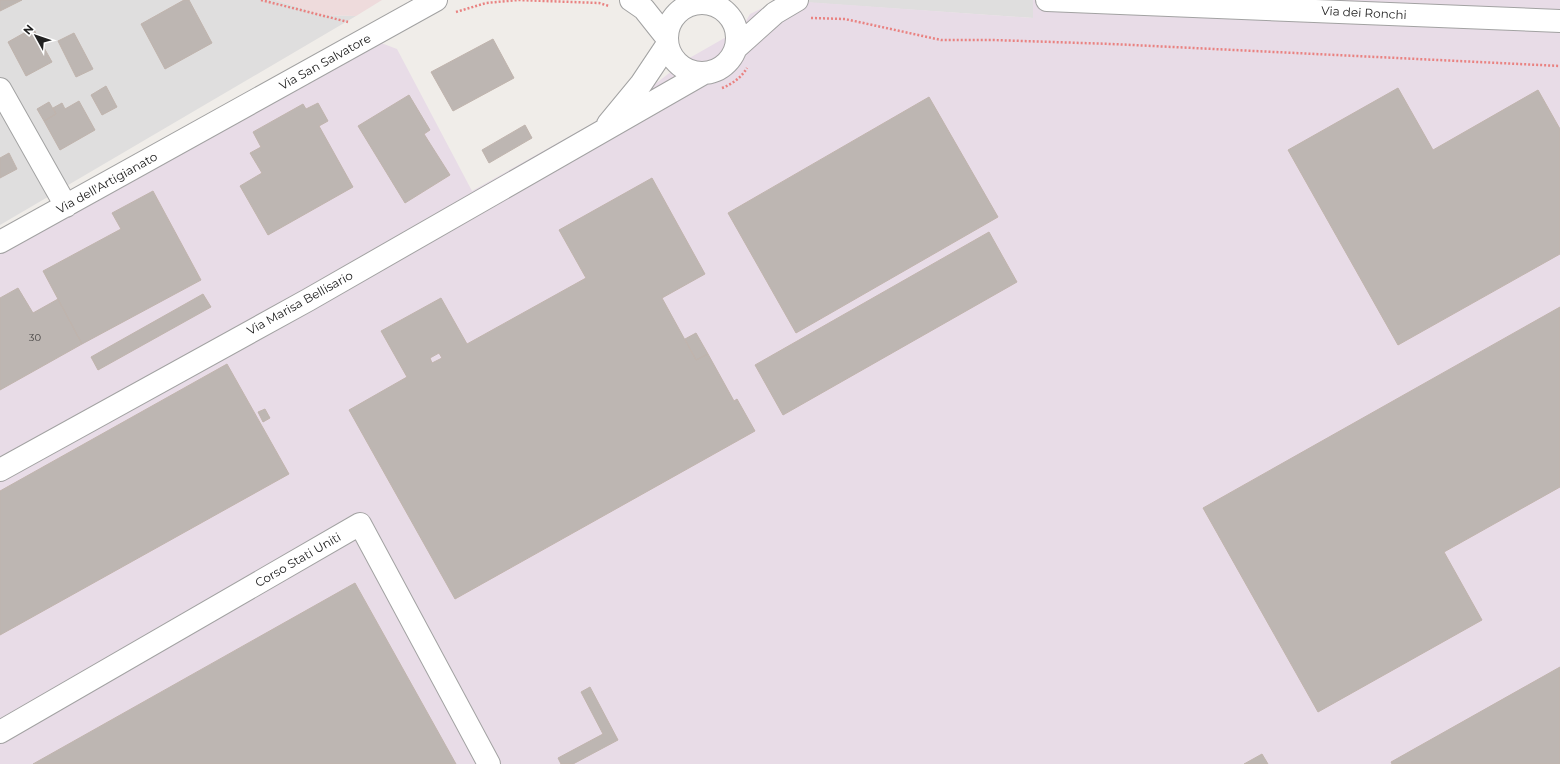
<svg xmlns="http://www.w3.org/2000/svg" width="1560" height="764" font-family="Montserrat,sans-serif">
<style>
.residential{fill:#dfdede}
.commercial{fill:#eedbdc}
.industrial{fill:#e8dce7}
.building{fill:#bdb6b2;stroke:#c0b4ad;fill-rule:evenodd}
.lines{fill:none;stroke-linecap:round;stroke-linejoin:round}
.minor-casing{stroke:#a2a2a2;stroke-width:24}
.path{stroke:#e98281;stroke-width:2.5;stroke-dasharray:2 2;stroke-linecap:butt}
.minor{stroke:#fff;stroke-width:22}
.labels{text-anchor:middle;stroke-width:3;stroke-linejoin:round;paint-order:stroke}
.number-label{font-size:10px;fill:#484645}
.street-label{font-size:12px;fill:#212121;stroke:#fff}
</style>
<rect width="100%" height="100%" fill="#f0ede9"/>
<path class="residential" d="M0,0H276L322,15L356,16L0,225Z
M771,0H1033V18Z"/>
<path class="commercial" d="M276,0H382L356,16L322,15Z"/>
<path class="industrial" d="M1033,0H1560V764H0V230L368,38L397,49L472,191L593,123L619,106L645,92L686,60L742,28L750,14L771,4L793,1L1033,18Z"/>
<path class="building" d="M0,0H22L0,11Z
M184,0H189L212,43L165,69L141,24Z
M33,28L52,62L26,76L8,42Z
M74,33L93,69L76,77L58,41Z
M493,39L514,78L453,111L431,72Z
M106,86L117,107L102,115L91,95Z
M1398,88L1433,150L1538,90L1560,129V254L1398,345L1288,150Z
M409,95L430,130L424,134L450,175L405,203L358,126Z
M929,97L998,217L796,333L728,213Z
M79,101L95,130L60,150L44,121L56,114L53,108L62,103L65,109Z
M49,102L56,114L44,121L37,109Z
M318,103L328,121L319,126L353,187L268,235L240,186L262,173L250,153L261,147L253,132L303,104L306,109Z
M525,125L532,138L489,163L482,150Z
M9,153L17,169L0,178V158Z
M652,178L705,274L662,298L696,360L708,354L734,401L737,399L755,431L455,599L349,410L407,377L381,331L441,298L467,344L586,278L559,230ZM439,353L442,358L432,363L430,358Z
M153,191L201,280L82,344L43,271L121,229L112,213Z
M989,232L1017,282L783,415L755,365Z
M18,288L33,313L58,299L82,344L0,390V298Z
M203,294L211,307L98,370L91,357Z
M1560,307V487L1444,552L1482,620L1318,712L1203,508Z
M696,333L708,354L696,360L685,339Z
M227,364L289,474L0,635V491Z
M265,409L270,418L263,422L258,412Z
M355,583L456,764H33Z
M1560,667V764H1392L1391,762Z
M590,687L618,740L573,764H561L558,758L603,734L581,692Z
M1262,754L1268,764H1244Z"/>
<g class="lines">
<g class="minor-casing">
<path id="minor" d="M631,0L644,9L667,38
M1047,0L1560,21
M667 38a35 35 0 1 1 70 0a35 35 0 1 1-70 0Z
M736,48L775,13L797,0
M0,89L66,206
M608,124L641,84L667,45
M0,242L436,0
M0,470L308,300L704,73
M0,732L360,524L489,764"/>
</g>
<path class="path" d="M261,0L348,22
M456,12L486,3L518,0L599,3L609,6
M811,18L845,19L941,40H993L1112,44L1560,66
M722,88C732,84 741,78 747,68"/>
<use href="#minor" class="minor"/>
</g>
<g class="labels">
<g class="number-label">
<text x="35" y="341">30</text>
</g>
<g class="street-label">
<text transform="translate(1364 13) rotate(3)" y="4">Via dei Ronchi</text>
<text transform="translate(325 62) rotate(-29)" y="4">Via San Salvatore</text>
<text transform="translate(107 183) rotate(-29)" y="4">Via dell'Artigianato</text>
<text transform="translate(300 303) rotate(-29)" y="4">Via Marisa Bellisario</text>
<text transform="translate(298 560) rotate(-30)" y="4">Corso Stati Uniti</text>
</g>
</g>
<g transform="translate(36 36) rotate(310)" stroke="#ffffff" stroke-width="3" paint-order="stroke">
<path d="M0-3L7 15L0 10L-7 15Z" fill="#212121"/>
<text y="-6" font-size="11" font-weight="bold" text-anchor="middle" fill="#212121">N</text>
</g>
</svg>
